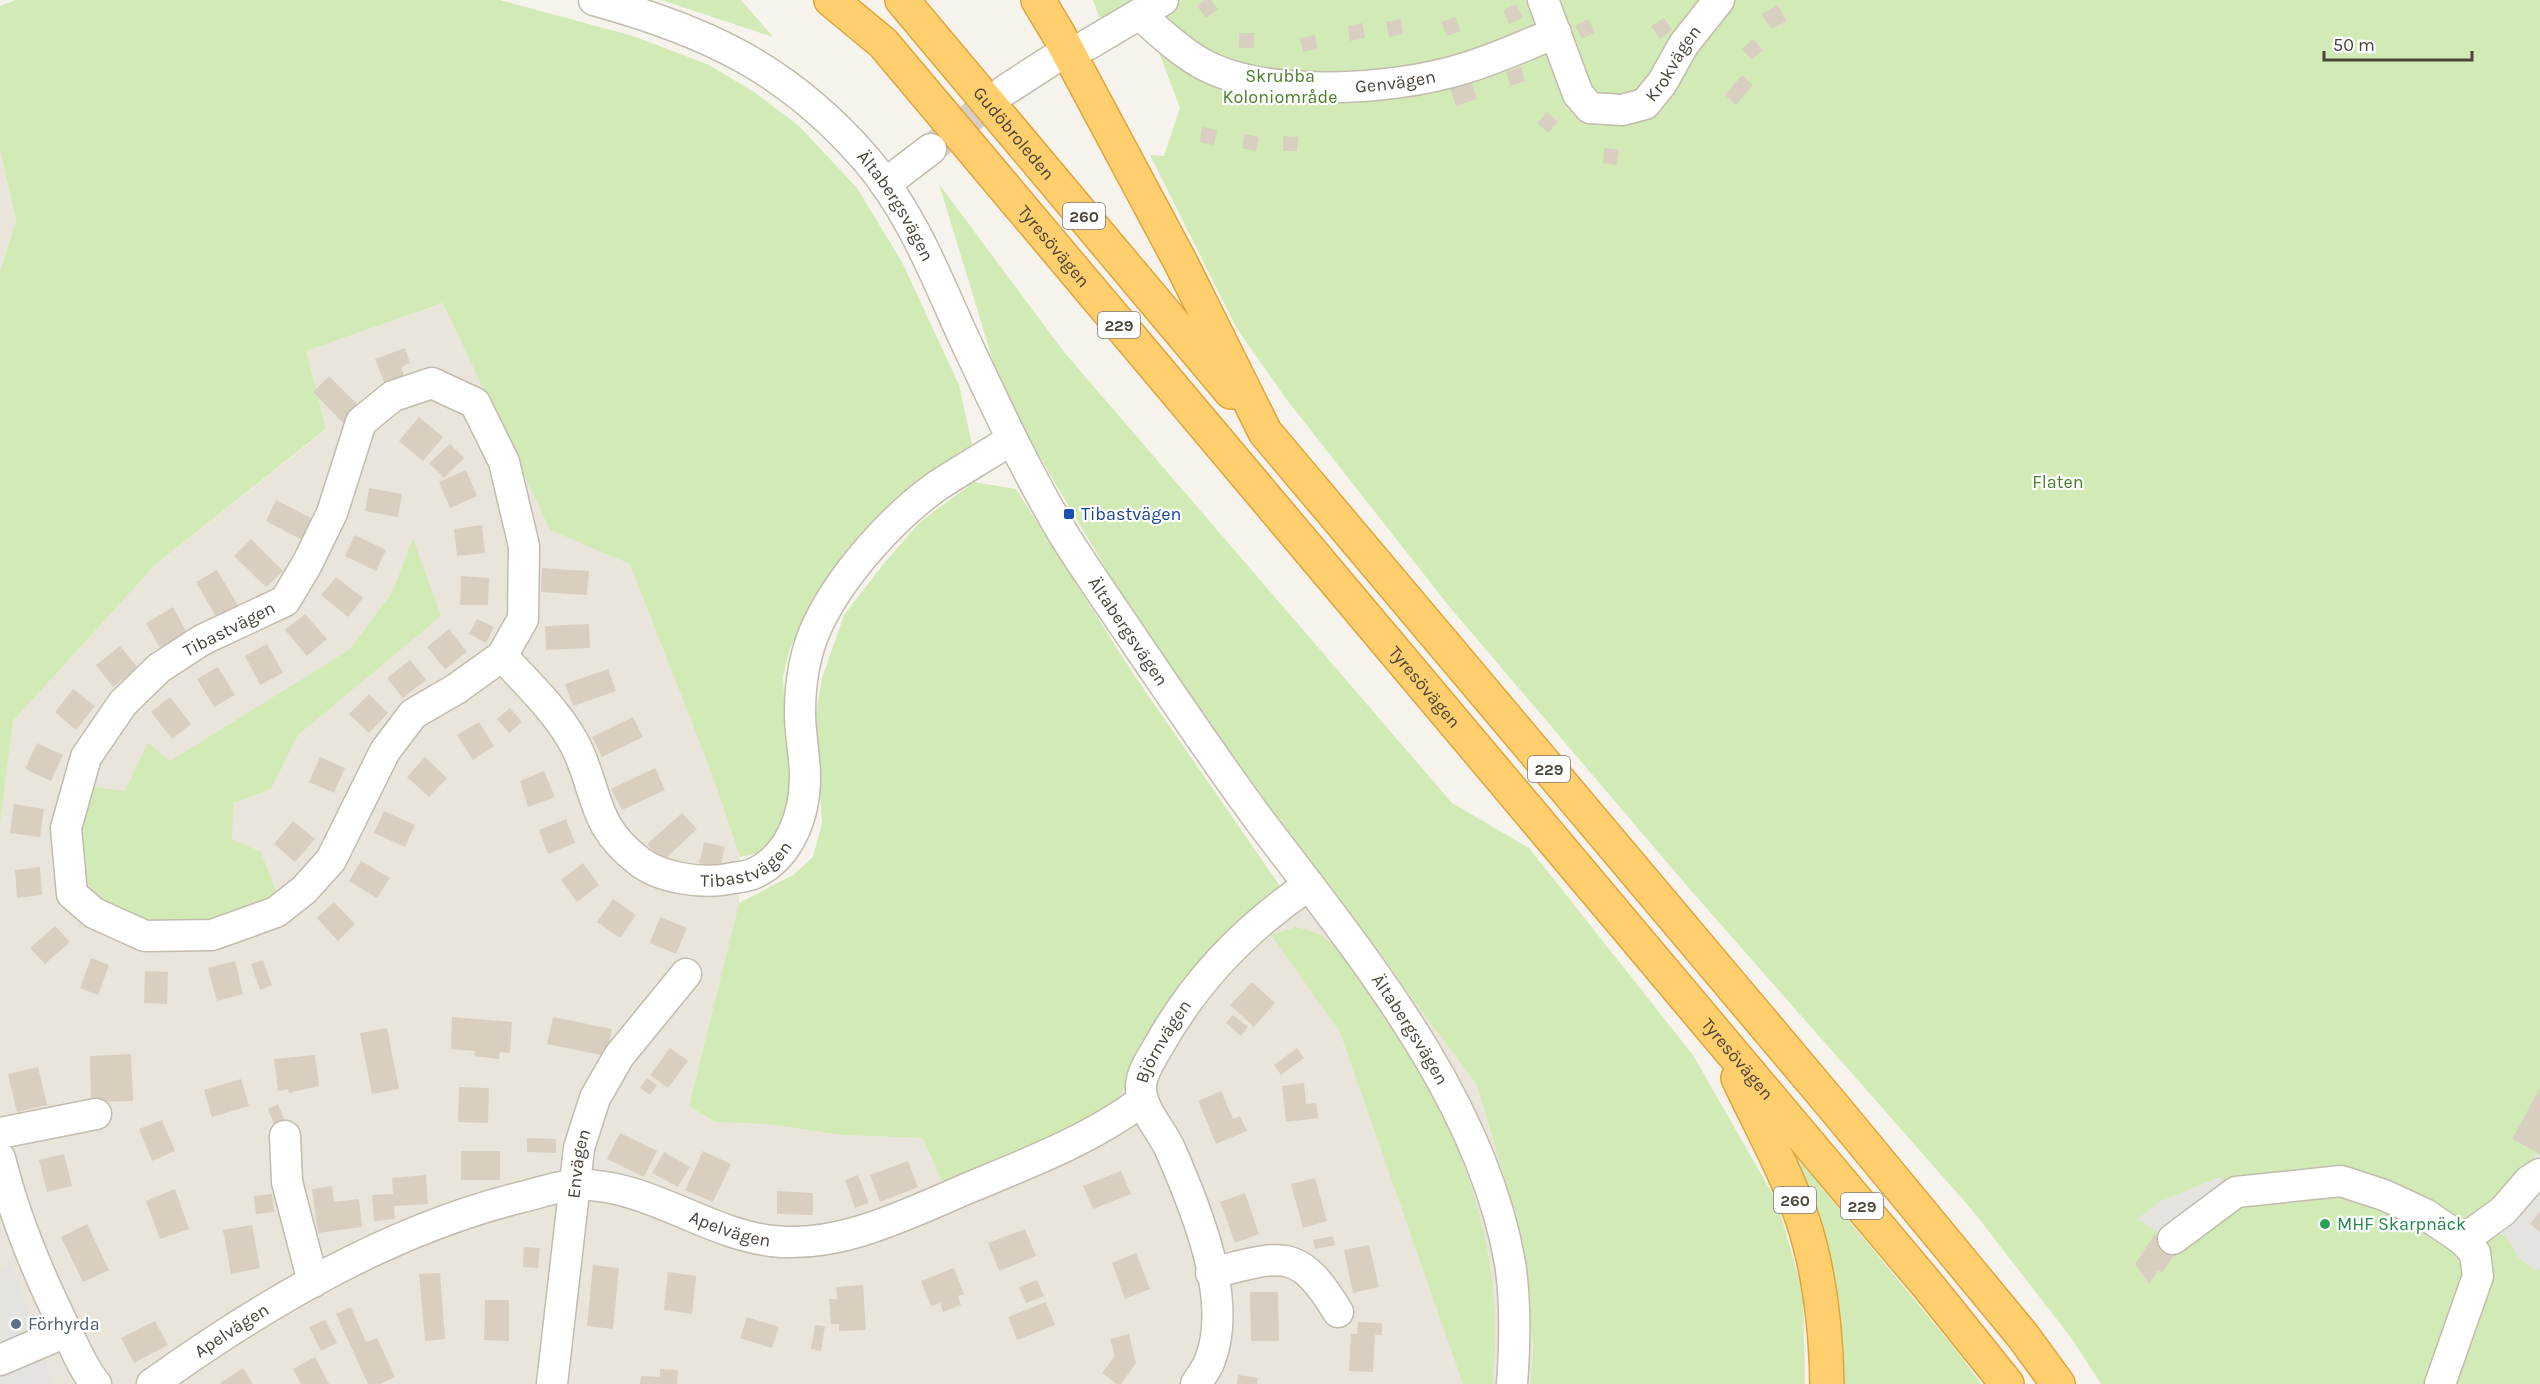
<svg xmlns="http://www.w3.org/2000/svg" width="2540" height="1384" font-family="Karla,sans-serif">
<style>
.residential{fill:#eae5da}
.green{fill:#d2eab5}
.parking{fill:#e5e3e0}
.building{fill:#d8cfc1}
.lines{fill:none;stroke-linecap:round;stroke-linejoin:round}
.minor-tunnel{stroke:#d4d0c8;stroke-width:30;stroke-dasharray:30 15;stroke-linecap:butt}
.minor-casing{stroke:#c2bbae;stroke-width:33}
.highway-casing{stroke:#e0a43c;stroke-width:36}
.minor{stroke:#fff;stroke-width:30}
.highway{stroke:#ffcf6e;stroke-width:33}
.transit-dot{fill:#1a4fb4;stroke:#fff;stroke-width:2}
.leisure-dot{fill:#2e9e5b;stroke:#fff;stroke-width:2}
.service-dot{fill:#5c6f8a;stroke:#fff;stroke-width:2}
.labels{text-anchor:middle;stroke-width:4.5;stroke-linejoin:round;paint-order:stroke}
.shield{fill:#fff;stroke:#817c74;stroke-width:1.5}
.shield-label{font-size:16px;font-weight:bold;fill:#4b4439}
.street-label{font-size:18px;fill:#4b4439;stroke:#fff}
.park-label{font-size:18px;fill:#4a7f2a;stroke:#fff}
.transit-label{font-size:18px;fill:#164399;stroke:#fff;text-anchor:start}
.leisure-label{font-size:18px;fill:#27864d;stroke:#fff;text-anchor:start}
.service-label{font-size:18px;fill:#4e5e75;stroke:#fff;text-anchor:start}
</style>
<rect width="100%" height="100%" fill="#f6f3ec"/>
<path class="residential" d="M0,149L16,221L0,271Z
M444,303L550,530L630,563L713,777L740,857L739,903L689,1106L715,1122L766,1124L842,1135L923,1138L1139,1060L1195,973L1280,886L1304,854L1477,1085L1521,1236L1533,1347L1530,1384H0V825L13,721L156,564L326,430L305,351Z"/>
<path class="green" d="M16,0H500L633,36L709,65L754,92L799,126L857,188L902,262L959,385L973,449L830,576L790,648L783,677L790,804L778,836L757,853L740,857L713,777L630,564L550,530L443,303L306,351L326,429L156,564L13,721L0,825V271L16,221L0,149V6Z
M661,0H741L773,37Z
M1093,0H2540V1384H2101L2072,1339L1973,1211L1687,886L1448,605L1287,400L1237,329L1150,155L1164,156L1180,108L1154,39L1122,15L1099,17Z
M939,184L1064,352L1452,803L1529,848L1693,1055L1777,1202L1803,1293L1805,1384H1530L1533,1347L1521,1236L1477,1085L1304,854L1143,631L1004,397Z
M974,482L1016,489L1134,675L1280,886C1252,914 1221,942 1196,972C1161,1014 1141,1067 1110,1110L944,1185L923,1138L842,1135L766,1124L715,1122L689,1106L739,903L793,875L813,857L822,823L815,719L822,678L844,615L885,562L920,522Z
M413,539L441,616L298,735L271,789L233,803L232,839L261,852L277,895L212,925L148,924L97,899L78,865L84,806L94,787L125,791L148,743L170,761L349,650L392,593Z
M1296,927C1306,930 1321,933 1329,941C1345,954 1357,978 1370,995C1452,1103 1510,1246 1492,1384H1463L1340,1032L1271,935Z
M1774,1130L1961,1356L1981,1384H1838Z"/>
<path class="parking" d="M2536,1154L2540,1155V1211L2530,1224L2540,1232V1266L2536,1271L2518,1257L2507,1238L2482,1218L2512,1191Z
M2220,1177L2238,1206L2182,1247L2137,1219L2161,1201Z
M11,1264L53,1384H1L0,1268Z"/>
<path class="building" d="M1205,0H1211L1218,9L1206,18L1197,6Z
M1516,4L1523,17L1509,24L1503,10Z
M1778,5L1787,21L1771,29L1762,14Z
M1455,17L1461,31L1447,36L1441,22Z
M1664,18L1672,30L1660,39L1651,26Z
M1401,19L1403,34L1389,37L1386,22Z
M1588,19L1595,32L1582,39L1575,26Z
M1362,23L1365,38L1350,41L1348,26Z
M1239,33H1254V48H1239Z
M1315,35L1317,49L1303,52L1300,38Z
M1753,39L1763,50L1752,60L1742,49Z
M1521,67L1525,81L1511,86L1506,72Z
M1742,75L1753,85L1736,105L1725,95Z
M1471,81L1477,99L1456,106L1450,88Z
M1547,112L1558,122L1548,133L1537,123Z
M1202,127L1217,130L1214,145L1200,142Z
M1245,134L1259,137L1256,151L1242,148Z
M1283,136L1298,137L1297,151H1283Z
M1604,148L1619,150L1617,165L1603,163Z
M405,348L410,363L401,367L406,381L386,387L375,359Z
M329,376L362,409L345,425L313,392Z
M419,417L443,437L423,461L399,441Z
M450,444L464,458L444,478L429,463Z
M466,470L477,496L450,508L439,482Z
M369,488L402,494L398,517L365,511Z
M276,500L313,519L302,540L266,521Z
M482,525L485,553L457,556L454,529Z
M355,535L386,550L376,571L345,556Z
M251,539L283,571L266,587L234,556Z
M542,568L589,571L587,595L541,592Z
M217,570L239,607L218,620L196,582Z
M461,576L489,578L488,605H460Z
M336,577L363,598L348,617L321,595Z
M173,607L187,633L160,648L146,623Z
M305,614L327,639L307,656L285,630Z
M477,619L494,627L486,643L469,634Z
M589,624L590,648L546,650L545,626Z
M449,629L467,652L445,669L427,647Z
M267,644L283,673L260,685L245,656Z
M120,646L138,668L113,687L96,665Z
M410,660L426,680L403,698L387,678Z
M218,667L235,695L214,707L197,679Z
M608,669L616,691L573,706L565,684Z
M73,689L95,706L76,730L55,712Z
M369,694L388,713L369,733L349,714Z
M170,697L191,724L172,739L151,712Z
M510,708L522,722L509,733L497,719Z
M633,717L643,737L602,757L592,737Z
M479,722L494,746L473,760L457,735Z
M37,743L63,755L51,781L25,769Z
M320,757L345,768L334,793L309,782Z
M425,757L447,778L429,797L407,777Z
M655,768L665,790L622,810L611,789Z
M544,771L555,797L528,807L520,781Z
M14,804L44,809L40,837L10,833Z
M384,811L415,825L405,847L374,833Z
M682,813L697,829L663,861L647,844Z
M566,819L575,843L548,854L539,830Z
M293,821L315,839L295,862L274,844Z
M704,842L725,847L720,868L699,863Z
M361,861L390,878L377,898L349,881Z
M583,863L599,885L577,902L561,880Z
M40,867L42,895L17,898L15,870Z
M613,899L636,915L620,938L597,922Z
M334,902L355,924L338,941L317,918Z
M660,917L687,928L676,954L650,943Z
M55,926L70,942L45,964L30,948Z
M91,958L109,965L98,995L80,988Z
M263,960L272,985L260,990L251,964Z
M235,961L243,994L217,1001L208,968Z
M145,971L168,972L167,1004L144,1003Z
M1252,982L1275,1003L1254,1027L1230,1005Z
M1233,1015L1248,1027L1241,1036L1226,1023Z
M452,1017L512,1022L510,1053L500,1052L499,1059L474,1056L475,1051L451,1049Z
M553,1017L612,1029L606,1056L547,1044Z
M387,1028L399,1089L372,1094L360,1033Z
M670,1048L688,1061L668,1088L650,1075Z
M1297,1048L1304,1058L1281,1075L1274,1065Z
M131,1054L133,1101L91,1102L90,1056Z
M315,1055L319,1086L289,1093L288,1089L278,1091L274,1059Z
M38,1067L47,1105L17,1112L8,1074Z
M647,1078L657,1085L650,1095L640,1088Z
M241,1079L249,1106L212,1117L204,1090Z
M1304,1083L1306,1104L1316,1103L1318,1118L1286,1122L1282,1086Z
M459,1087L489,1088L488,1123L458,1122Z
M2540,1088V1154L2512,1139Z
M1221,1091L1233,1119L1240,1116L1247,1131L1216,1144L1198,1101Z
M278,1104L287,1126L276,1130L268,1109Z
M162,1120L175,1151L152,1161L139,1129Z
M620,1133L657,1151L644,1177L607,1159Z
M527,1138L556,1139V1153L527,1152Z
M461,1151H500V1180H461Z
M703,1151L731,1164L713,1202L685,1190Z
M664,1152L690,1167L678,1187L652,1173Z
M64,1154L72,1186L47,1192L39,1160Z
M908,1161L918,1187L880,1202L870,1175Z
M1121,1171L1131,1194L1093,1209L1083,1186Z
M426,1175L428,1204L394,1206L395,1219L374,1221L372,1195L393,1194L392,1178Z
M858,1175L869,1203L855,1208L845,1180Z
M1315,1178L1327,1221L1303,1228L1291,1184Z
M332,1186L334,1202L359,1199L362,1227L318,1233L312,1189Z
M175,1189L189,1229L160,1239L146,1201Z
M777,1191L813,1193V1215L777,1214Z
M1245,1193L1259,1234L1235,1243L1220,1202Z
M272,1194L274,1212L256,1214L254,1196Z
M2540,1211V1232L2530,1224Z
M87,1224L109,1270L83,1282L61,1237Z
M252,1225L260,1268L231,1274L223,1230Z
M1025,1229L1036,1256L999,1271L988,1243Z
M2155,1234L2178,1249L2162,1273L2158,1270L2149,1284L2135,1264Z
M1333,1236L1335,1245L1315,1249L1313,1240Z
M1369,1245L1379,1287L1353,1293L1344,1250Z
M524,1247L540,1248L538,1268L523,1267Z
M1136,1253L1150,1289L1125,1299L1112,1263Z
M593,1265L619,1268L613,1329L587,1326Z
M954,1268L964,1294L958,1296L961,1305L943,1312L940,1303L931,1306L921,1281Z
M668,1272L696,1276L692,1314L664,1310Z
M440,1273L445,1339L425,1341L419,1274Z
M1037,1280L1044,1296L1026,1303L1019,1287Z
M863,1285L866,1330L839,1331V1324H831L829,1299H837L836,1287Z
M1250,1292H1278L1279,1341H1251Z
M485,1300H509V1341L484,1340Z
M1046,1302L1055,1325L1017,1340L1008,1317Z
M351,1307L366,1342L377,1338L395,1377L380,1384H368L336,1314Z
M747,1317L779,1327L772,1348L740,1338Z
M325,1320L337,1343L321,1351L309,1327Z
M155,1321L168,1345L134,1363L121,1338Z
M1358,1322L1382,1323V1335H1375L1373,1372L1349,1371L1351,1334H1357Z
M815,1325L825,1326L821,1351L811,1349Z
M1129,1334L1136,1363L1121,1384H1117L1102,1373L1115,1356L1110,1339Z
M315,1357L329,1384H301L293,1369Z
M243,1368L253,1384H221L220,1383Z
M660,1369L678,1370L677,1384H640L641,1376L660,1377Z
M1238,1375L1258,1378L1257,1384H1237Z"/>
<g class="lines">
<path class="minor-tunnel" d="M931,149L1004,91"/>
<g class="minor-casing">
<g id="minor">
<path id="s1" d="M594,0C707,31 788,69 866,159C910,210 935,274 962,334C994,402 1025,470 1064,535C1087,572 1112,607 1136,643C1177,703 1217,763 1260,821C1359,952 1481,1097 1510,1263C1516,1302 1515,1344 1512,1384"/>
<path id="s2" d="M1543,0L1578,94L1590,108L1622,110L1645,104L1662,83L1684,44L1719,0"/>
<path id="s3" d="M1140,15C1159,31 1179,51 1201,63C1264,99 1394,90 1462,69C1494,60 1525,45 1556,33"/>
<path d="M1087,45L1163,0"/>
<path d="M1004,91L1055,58"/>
<path d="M885,184L931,149"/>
<path d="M432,383L475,403L504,462L524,546L523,619L502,656L456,689L413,714L385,751L331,860L304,890L276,912L212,935L145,936L94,913L72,894L66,828L86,757L123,703L159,668L202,640L285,601L307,564L332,513L361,422L393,396Z"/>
<path id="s4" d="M502,656C528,684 564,718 579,753C599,800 594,827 640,862C661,878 703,884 728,879C736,877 747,877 755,873C790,856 805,815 805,777C805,756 800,735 800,713C800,683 805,651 818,624C842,574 892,518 937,486C961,470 986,456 1011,440"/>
<path d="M0,1133L96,1114"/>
<path d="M285,1136L287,1182L313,1282"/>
<path d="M0,1158C15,1220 42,1283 71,1340C78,1355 85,1371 96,1384"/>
<path d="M2173,1239L2236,1192L2341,1181L2384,1195L2425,1214L2463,1240L2475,1253L2478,1276L2440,1384"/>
<path d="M2463,1240L2503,1211L2529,1181L2540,1174"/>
<path d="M1211,1273C1281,1257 1297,1244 1338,1312"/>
<path d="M0,1360L66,1332"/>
<path id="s5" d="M152,1384C264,1304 388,1230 522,1197C539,1193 558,1186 575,1185C645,1182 704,1233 772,1241C842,1249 911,1212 973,1186C1031,1162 1091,1139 1142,1101"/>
<path id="s6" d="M552,1384L579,1148L595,1098L619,1056L686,974"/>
<path id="s7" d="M1196,1384C1200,1377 1207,1369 1210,1360C1234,1299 1195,1206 1170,1149C1161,1129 1142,1111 1141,1089C1140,1075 1151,1059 1158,1047C1194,982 1247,927 1309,885"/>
</g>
</g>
<g class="highway-casing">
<g id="highway">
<path id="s8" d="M831,0L883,43L1930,1288L2007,1384"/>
<path id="s9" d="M902,0L1231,392"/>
<path d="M1038,0L1059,35L1181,263L1265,432L1833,1106L2023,1336L2058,1384"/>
<path d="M1738,1078C1760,1125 1786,1171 1803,1221C1820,1273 1826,1329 1827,1384"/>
</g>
</g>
<use href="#minor" class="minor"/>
<use href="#highway" class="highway"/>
</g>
<rect class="transit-dot" x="1063" y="508" width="12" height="12" rx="3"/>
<circle class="leisure-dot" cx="2325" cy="1224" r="6"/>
<circle class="service-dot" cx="16" cy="1324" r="6"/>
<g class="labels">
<g class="shield">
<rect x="1063" y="203" width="42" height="26" rx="4.5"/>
<rect x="1098" y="312" width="42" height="26" rx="4.5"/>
<rect x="1528" y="756" width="42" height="26" rx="4.5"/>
<rect x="1774" y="1187" width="42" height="26" rx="4.5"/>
<rect x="1841" y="1193" width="42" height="26" rx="4.5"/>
</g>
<g class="shield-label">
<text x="1084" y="222">260</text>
<text x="1119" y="331">229</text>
<text x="1549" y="775">229</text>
<text x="1795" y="1206">260</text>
<text x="1862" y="1212">229</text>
</g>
<g class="street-label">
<text dy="6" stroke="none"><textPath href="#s2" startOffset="224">Krokvägen</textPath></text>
<text dy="6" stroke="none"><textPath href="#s3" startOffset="276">Genvägen</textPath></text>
<text dy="6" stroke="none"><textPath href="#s9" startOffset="174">Gudöbroleden</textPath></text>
<text dy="6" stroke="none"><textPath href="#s1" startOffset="376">Ältabergsvägen</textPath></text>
<text dy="6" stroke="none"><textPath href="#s8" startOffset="333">Tyresövägen</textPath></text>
<text transform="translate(229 629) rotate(-27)" y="6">Tibastvägen</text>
<text dy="6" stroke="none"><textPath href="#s1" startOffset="862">Ältabergsvägen</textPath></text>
<text dy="6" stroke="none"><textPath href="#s8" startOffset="909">Tyresövägen</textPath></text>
<text dy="6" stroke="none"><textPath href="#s4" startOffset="366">Tibastvägen</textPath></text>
<text dy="6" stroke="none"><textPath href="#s1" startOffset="1350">Ältabergsvägen</textPath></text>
<text dy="6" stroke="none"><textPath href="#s7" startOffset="368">Björnvägen</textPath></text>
<text dy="6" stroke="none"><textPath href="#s8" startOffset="1395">Tyresövägen</textPath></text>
<text dy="6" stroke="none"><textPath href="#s6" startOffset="222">Envägen</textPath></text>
<text dy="6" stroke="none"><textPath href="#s5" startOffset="634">Apelvägen</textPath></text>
<text dy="6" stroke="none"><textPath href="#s5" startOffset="96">Apelvägen</textPath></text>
</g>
<g class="park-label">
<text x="1280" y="82">Skrubba<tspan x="1280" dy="21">Koloniområde</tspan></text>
<text x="2058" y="488">Flaten</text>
</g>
<g class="transit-label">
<text x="1081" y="520">Tibastvägen</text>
</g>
<g class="leisure-label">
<text x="2337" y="1230">MHF Skarpnäck</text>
</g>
<g class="service-label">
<text x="28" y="1330">Förhyrda</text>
</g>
</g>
<path d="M2324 51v9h148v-9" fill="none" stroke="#4b4439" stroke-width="3"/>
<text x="2333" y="51" font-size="18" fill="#4b4439" stroke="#ffffff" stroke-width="4.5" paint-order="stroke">50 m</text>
</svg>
